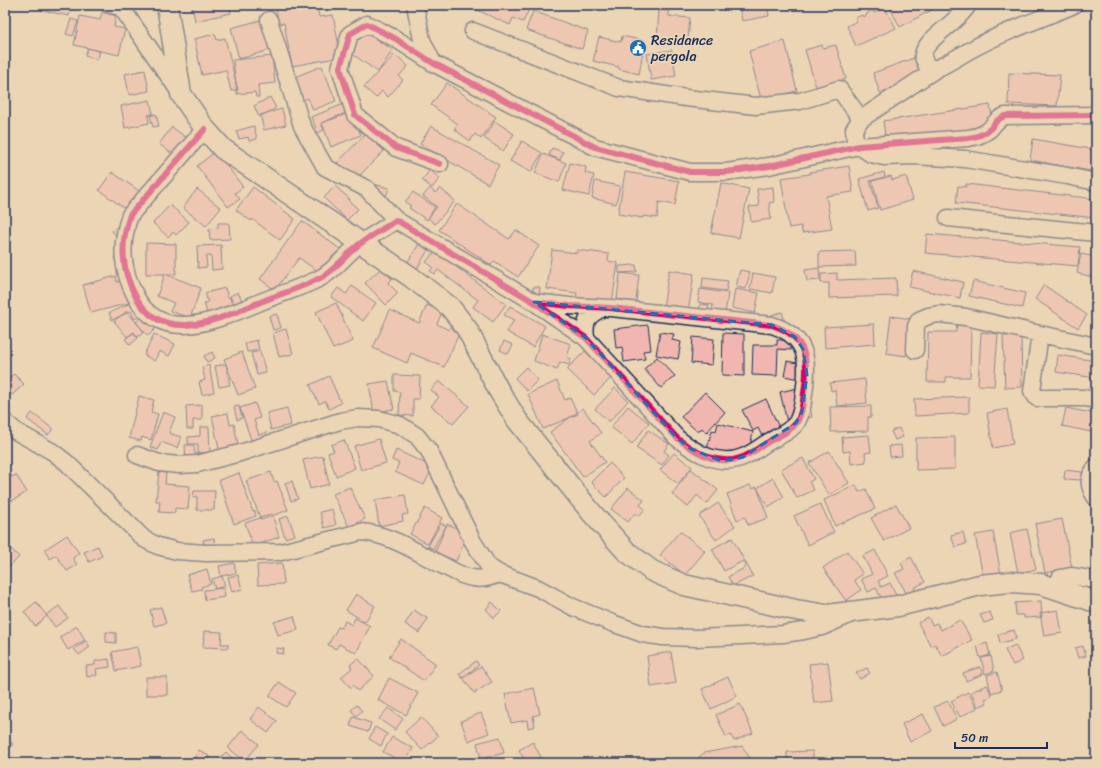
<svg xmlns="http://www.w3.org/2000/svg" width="1101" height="768" font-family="Sriracha,sans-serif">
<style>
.building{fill:#f1b6b0;stroke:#1b2f5e}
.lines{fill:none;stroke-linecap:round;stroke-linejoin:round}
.minor-casing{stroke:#1b2f5e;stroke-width:19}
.major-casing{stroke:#1b2f5e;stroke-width:23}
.minor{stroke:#ebd5b4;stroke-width:16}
.major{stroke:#ebd5b4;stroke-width:20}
.cycleway-casing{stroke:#ebd5b4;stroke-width:8}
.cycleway{stroke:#d6006c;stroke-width:6}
.marked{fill:none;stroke:#1f6fb2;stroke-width:3;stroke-dasharray:8 5;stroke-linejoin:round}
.labels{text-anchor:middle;stroke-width:4;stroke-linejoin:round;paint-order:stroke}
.poi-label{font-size:14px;fill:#1b2f5e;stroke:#ebd5b4;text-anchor:start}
</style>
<rect width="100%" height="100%" fill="#ebd5b4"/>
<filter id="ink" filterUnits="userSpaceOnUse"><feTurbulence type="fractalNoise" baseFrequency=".025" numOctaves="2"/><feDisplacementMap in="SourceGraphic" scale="8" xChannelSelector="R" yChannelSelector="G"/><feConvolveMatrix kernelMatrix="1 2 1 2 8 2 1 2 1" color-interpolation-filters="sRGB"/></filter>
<g filter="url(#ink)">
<path class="building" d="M42,5H71L69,16L41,10Z
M192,5H229L231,13L195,21Z
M275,5H317L319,17L333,15L341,57L292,66L284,23L279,24Z
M466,5H531L523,22L513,18L510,25Z
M739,5H767L769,16L742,21Z
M891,5H936L937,7L900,27L889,6Z
M885,8L896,28L856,46L847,26L857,21L855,18L862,15L863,17L867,15V13L873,10L874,13Z
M659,10L669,11V16L690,18L688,40L657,38Z
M533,11L588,31L582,49L526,30Z
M102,12L116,16L114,27L125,29L119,55L74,45L80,16L100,20Z
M71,19L78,21L73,36L66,34Z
M261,20L270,50L239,59L231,28Z
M362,30L393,50L378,72L348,51Z
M215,34L217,40L225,38L238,90L231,91L226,70L202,75L194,39Z
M622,36L645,41L639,74L619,69V67L593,61L599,37L621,42Z
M785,41L797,91L761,100L749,51Z
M822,45L823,48L836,45L846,79L816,87L805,50Z
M88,48L100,52L97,60L85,55Z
M672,50L676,76L651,80L647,54Z
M395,54L408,66L399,76L403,80L388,97L382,91L376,98L364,87Z
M922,55L929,75L880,93L873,73Z
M272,56L275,83L258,85L259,97H256L255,92L237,94L233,60Z
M322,66L336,101L313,110L308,98L301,101L292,78Z
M145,70L149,91L129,95L125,74Z
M1009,73L1060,75L1057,106L1008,104Z
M447,83L496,117L481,139L475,134L470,141L454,129L458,124L431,105Z
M270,97L276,108L259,117L254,106Z
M150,100L153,114L148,115L149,123L125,128L121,106Z
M344,104L348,112L321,123L324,130L318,133L311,117Z
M990,105L995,134L887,150L883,121Z
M282,109L286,125L264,130L260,115Z
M352,112L361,135L331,147L322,123Z
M156,114L159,126L153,127L150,116Z
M495,121L514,134L503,151L484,138Z
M254,126L257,139L249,141L248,137L239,139L236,131Z
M431,126L499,165L488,184L420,144Z
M172,127L193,143L180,160L159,144Z
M366,133L384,151L354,181L337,163Z
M1033,139L1096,150V172L1030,160Z
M522,141L542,153L531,172L510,161Z
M552,148L563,152L560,160L549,155Z
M216,151L243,187L235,193L240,199L228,207L197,166Z
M543,154L566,163L559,182L535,173Z
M570,163L586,167L585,173L594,175L589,196L563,190Z
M849,166L853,192L826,196L832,229L802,233L801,226L789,228L781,178L810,174V172Z
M430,170L440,178L432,188L422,180Z
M112,172L142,193L147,206L138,218L99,190Z
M625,172L679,181L675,205L659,202L657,218L643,216V218L618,214Z
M884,172L885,177L870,181L878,208L868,211L859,179Z
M891,176L892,180L906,176L913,200L880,210L872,181Z
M595,181L620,186L616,204L592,198Z
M370,183L389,188L386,197L368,192Z
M721,183L749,189L739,238L711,233Z
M966,184L1096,199V218L956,203L958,186L966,187Z
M335,186L350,199L348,200L358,209L347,220L324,198Z
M253,187L295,219L280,240L252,219L251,221L236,210Z
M773,187L774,202L769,203L771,219L751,222L749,207L759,206L757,189Z
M430,188L435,193L440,188L455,201L435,224L428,218L437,207L423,196Z
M197,189L221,208L206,226L183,208Z
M413,192L435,207L427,220L409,208L411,206L405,202Z
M457,204L509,239L516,230L539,246L518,277L494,261L491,265L439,230Z
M170,205L189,222L176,235L173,232L168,237L153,223Z
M302,221L340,249L322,274L299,258L275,290L260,279Z
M121,223V241L112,231Z
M218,223H229L230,239L210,240L209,229L218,228Z
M927,234L1080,247L1078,266L925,253Z
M146,243L176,244V274H146Z
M419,244L428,250L417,269L407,263Z
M221,245L222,269L212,270L211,256H206L207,267L198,268L197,246Z
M552,250L577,253V250L609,254L608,261L618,263L612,303L576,298L577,293L547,289Z
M435,251L506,304L493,322L473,307L478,300L438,270L435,274L430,271L433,267L426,262Z
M855,251L856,266L819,267V252Z
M1081,254L1096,257V278L1077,273Z
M636,265L637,272L619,273V266Z
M381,268L392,279L388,283L398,293L386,305L365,283Z
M819,268L820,280L807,281L805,270Z
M669,270L694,274L688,312L663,308Z
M740,270L750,272L746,289L736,287Z
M913,271L963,282L960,298L909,287Z
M620,273L639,275L636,302L617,299Z
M753,273L775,277L772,293L750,289Z
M837,273V280L896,278L897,296L829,298V283H821V274Z
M165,274L201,288L190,318L170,311L174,303L157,296Z
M116,276L117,282L128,279L133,302L91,313L83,285Z
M703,278L728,281L726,291L702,288Z
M973,281L1025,293L1022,308L969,296Z
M1044,285L1087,315L1078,328L1035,299Z
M352,286L376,303L363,321L331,297L338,288L346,294Z
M533,287H540L539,296L533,295Z
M225,288L228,298L230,297L232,306L210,323L204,303L208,302L205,293Z
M700,289L728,293L725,315L712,313L713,305L698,302Z
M735,289L759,293L755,313L732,308Z
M238,292L245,307L237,311L230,296Z
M135,301L142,315L134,319L131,311L112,320L109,313Z
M336,303L353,341L333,349L316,312Z
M700,304L709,305L708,314L699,313Z
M427,305L442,312L437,324L449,330L452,322L462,327L444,367L411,353L407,363L373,348L390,310L419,323Z
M510,306L545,326L533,347L507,332L514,320L504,315Z
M127,311L144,332L138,337L134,332L127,337L114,321Z
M782,312L785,322L774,324L771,315Z
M277,314L281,328L273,330L269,316Z
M1096,314V327L1092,326Z
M144,315L156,328L148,336L136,322Z
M891,316L911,319L906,356L886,353Z
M874,324L875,344L825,348L824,327Z
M648,325L651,350L643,351L645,359L624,362L622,347L616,348L614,329Z
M957,325L971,326L970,377H946V382H927L928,332H956Z
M286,329L293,354L279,357L273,333Z
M660,332L674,334L672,340L681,342L678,359L656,355Z
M981,332L998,334L994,386L978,385Z
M133,333L138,338L130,345L125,339Z
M723,333L744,334V376L722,375Z
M154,334L175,344L169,356L159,351L155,361L144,355Z
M542,334L571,344L567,357L571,359L569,365L560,362L557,370L534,361Z
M1021,335L1022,387L1005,388L1003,336Z
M693,337L714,339L712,365L691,363Z
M257,340L259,350L247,352L245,343Z
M777,340H791V350L778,349L777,376L752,375L753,345H777Z
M504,341L513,345L508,354L500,350Z
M260,351L266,373L257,375L251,353Z
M585,351L612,377L594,395L567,369Z
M212,352L215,358L207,362L204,356Z
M242,352L255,389L238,395L224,359Z
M1058,355L1096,361V378L1056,372Z
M657,357L675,376L661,388L644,369Z
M787,361L807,365L804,380L784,376Z
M226,364L230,385L219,387L215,366Z
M209,365L214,392L202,395L199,382L205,380L202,367Z
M526,367L538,380L527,391L515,378Z
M14,374L24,384L12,395L5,388V382Z
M394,375L420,376L419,399H413V416L399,415L400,392L394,391Z
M329,376L341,403L329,409L325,401L319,404L310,385Z
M865,379L867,403L837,406L835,390L831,391L830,383Z
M388,381L394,409L374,413L369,384Z
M439,381L469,406L453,424L431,406L439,397L431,390Z
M557,381L565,400L570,398L578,414L543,429L528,394Z
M806,386L812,417L787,422L780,392Z
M615,388L628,401L609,422L595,409Z
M705,392L725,412L706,433L702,428L698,432L681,417Z
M139,396L154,400L151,412L158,414L151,440L142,437L141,441L129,438Z
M969,397V413L915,416L914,399Z
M766,399L782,434L765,442L758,428L753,431L742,410Z
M255,403L260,418L254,420L259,435L266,432L270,444L256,454L240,408Z
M202,405V420H193V429H187L186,406Z
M239,406L242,418L237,420L234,407Z
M628,406L649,423L632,444L611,427Z
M871,406V417H868V431L831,432L830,407Z
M287,408L291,425L271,430L267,413Z
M583,408L601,433L590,441L605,462L583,477L550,432Z
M1066,408L1096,414V433L1062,426Z
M1007,409L1013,444L993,448L987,413Z
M163,412L175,417L169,433L181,437L177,448L161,442L158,450L150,447Z
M32,413L53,429L48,435L27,419Z
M228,413L230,425L234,424L240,455L221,458L212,416Z
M718,423L753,432L747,459L707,449L712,430L716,431Z
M200,427H209L210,452L198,453V444H188V437L200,436Z
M899,428L903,437L895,440L891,431Z
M648,430L669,444L664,451L669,455L662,465L636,448Z
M869,435L871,452L865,453L866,462L851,464L850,451L843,452L842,437Z
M955,437V469L916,470V438Z
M379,439L386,463L361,470L354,446Z
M344,440L355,468L336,476L328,453L334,451L331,445Z
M185,445H194L195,454L210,453L186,462Z
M901,445L902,456L890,457L889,446Z
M396,450L433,467L424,485L395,472L399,463L392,460Z
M829,451L849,483L829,495L809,463Z
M674,453L692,467L678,484L660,470Z
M323,456L329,484L310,489L303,460Z
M803,458L814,479L809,482L814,490L797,498L781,469Z
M610,463L624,478L606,497L591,482Z
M5,467L12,477L16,475L27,492L12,501L5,490Z
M691,469L718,490L707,504L697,495L688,507L672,494Z
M1065,470L1082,472V480L1064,479Z
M159,472L166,473L165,484L190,486L188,509L175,508V513L159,512L160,501H156Z
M271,472L274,482L277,481L288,510L261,520L246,481Z
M239,473L253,512L255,511L256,516L234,524L219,480Z
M773,478L784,497L768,507L757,488Z
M292,481L298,499L291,501L285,483Z
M750,485L752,489L757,487L768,518L748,525L745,517L737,520L727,494Z
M856,485L859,492L866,489L875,509L835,526L824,500Z
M350,487L365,519L349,527L333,494Z
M628,488L644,500L640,505L645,509L639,516L635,513L628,522L611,509Z
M194,491H215L214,510H197V497H193Z
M405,495L408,514L402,515L403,521L379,526L375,500Z
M718,503L735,526L716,540L699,516Z
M820,504L834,532L808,545L794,516Z
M896,504L909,528L884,541L871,518Z
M425,508L442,518L428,544L410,534Z
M332,509L336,525L324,528L320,512Z
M272,514L279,537L253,546L245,523Z
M288,516L295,535L285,538L279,519Z
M1062,519L1072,568L1045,573L1035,524Z
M441,523L446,526L433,549L428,546Z
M447,524L468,533L456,561L435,552Z
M1027,529L1036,569L1018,573L1010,533Z
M680,531L705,551L685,575L660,555Z
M963,532L966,544L955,547L951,535Z
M993,532L1001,574L983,577L975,535Z
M67,535L79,553L73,558L77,565L67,571L56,555L50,559L44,550Z
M214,538L215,547L205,549L203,540Z
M732,538L753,576L733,586L728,577L746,567L743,561L724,571L712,549Z
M5,543L19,557L5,571Z
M98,546L102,556L89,562L84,552Z
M875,550L888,576L878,581L881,587L890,583L896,595L883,602L876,588L868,592L861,579L872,574L863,556Z
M847,551L863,574L854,580L861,590L846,601L823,568Z
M911,557L925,582L914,588L916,593L909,598L895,573L904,569L901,563Z
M234,563L236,573L221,576L219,566Z
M282,563L284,584L258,585L257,565Z
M207,569L211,584L201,587L202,589L192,591L187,575Z
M238,575L242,589L232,592L228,577Z
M222,576L225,586L215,589L212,579Z
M5,583L11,587L5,595Z
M224,588L225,597L205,600L204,590Z
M356,594L375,606L365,622L346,610Z
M1041,601L1042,617L1024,618V615H1016L1015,603Z
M36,602L47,616L35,626L24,612Z
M492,602L501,611L494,618L486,609Z
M59,606L68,618L55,627L46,615Z
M161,607L166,623L154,626L150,610Z
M414,610L428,619L419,633L405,624Z
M1058,610L1062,633L1044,636L1040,613Z
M990,612L993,620L984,623L980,615Z
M294,616L298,630L278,635L274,622Z
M928,617L932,625L937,623L941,630L960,620L972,640L942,656L935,644L931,646L918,623Z
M355,618L370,626L356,653L339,644L336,649L328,645L338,627L342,628L345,621L352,625Z
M77,626L85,640L68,650L60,637Z
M1014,630L1016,639L1000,643L998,634Z
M204,631L222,632L221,644H228V648L203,647Z
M106,632L116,633V643L106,642Z
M401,639L436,664L424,681L389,657Z
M86,641L90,647L79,655L74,649Z
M987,643L990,655L980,658L977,646Z
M1015,645L1023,660L1013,665L1005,650Z
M1083,646L1086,656L1078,658L1075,648Z
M137,647L141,666L116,671L112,652Z
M277,648L284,649L283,654L276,653Z
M671,652L676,683L651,687L647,656Z
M991,656L994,671L985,674L981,658Z
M358,658L374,676L358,691L353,685L351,688L341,677L352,668L350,665Z
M109,659L110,667L96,669L97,675L87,677L86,666L95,665V661Z
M476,661L479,665L462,678L459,674Z
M828,662L833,701L814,703L809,664Z
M481,666L492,682L474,693L463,678Z
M980,667L983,674L966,681L963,673Z
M867,668L870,673L860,679L856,673Z
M997,672L1002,690L991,693L987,675Z
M146,677H167V695H146Z
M728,677L737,696L711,709L702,689Z
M389,678L418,693L406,715L378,700Z
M279,682L296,693L286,707L269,696Z
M987,685L992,696L985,699L987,703L978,707L971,692Z
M534,688L540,714L533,716L535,726L528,728L527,720L511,723L505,694Z
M968,692L977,708L960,717L951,701Z
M948,701L957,719L943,726L934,707Z
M740,704L753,733L734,741L731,735L726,737L716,715Z
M357,705L362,711L356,716L351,710Z
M259,707L277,721L268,733L250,719Z
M388,708L403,719L395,730L379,719Z
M481,713L489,733L468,741L461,721Z
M923,714L932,731L910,742L902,724Z
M353,717L371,723L368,732L350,726Z
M421,717L438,736L422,750L405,732Z
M375,727L387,734L381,746L369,739Z
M242,730L259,744L245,761L228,748Z
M392,737L413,748L405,763L383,752Z
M500,737L504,753L481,759L477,743Z
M5,738L13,744L5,755Z
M533,742L544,763H536L535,761L530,763H526L519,750Z
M742,746L753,763H703L699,757L704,753Z
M199,750L209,756L205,763H191Z
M813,751V763H787V752Z
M226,752L237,763H215Z"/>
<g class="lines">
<g class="minor-casing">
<path id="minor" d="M110,5L121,7L181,94
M415,5L422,40L433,63
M968,5C959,22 921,41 923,57C924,60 926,64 927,66L936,69C949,63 961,55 974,48C1005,31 1041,19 1074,5
M269,20L302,126L325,167L367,189L396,220
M473,31L619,88L686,98L756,106L800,101L839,89L861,119
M936,69L861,119L854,129L855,140L859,146L871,154L884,157L914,156L965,159L1067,176L1096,182
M205,129L130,215C120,244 121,269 136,297C164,348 223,317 263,301C282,293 304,287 322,277C335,270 348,252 361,243C372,235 385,228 396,220L534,302L586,338L677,438C696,453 719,467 743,457C753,453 761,446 770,441C779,436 791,431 797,422C802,413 803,403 804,393C809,360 808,337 772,325L611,308L569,306L534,302
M440,164L396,148L355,115L340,68L350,34L367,24L396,39L433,63L595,147L690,172H726L769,166L859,146L968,138C976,137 983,135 990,129C995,123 997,119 1005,116L1096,115
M948,218L1096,233
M1040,334L1096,346
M586,338C584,320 587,316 603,308
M915,350L916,326L919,320L928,316L939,314L966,317L1040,334L1032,391L1037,398H1085L1096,400
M5,422L17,432L53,452L67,463L144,539L158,546L177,551L206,553L281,552L361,532C390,534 416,552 442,565C452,570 462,577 473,578C482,580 491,577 500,574
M137,455L159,463L179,465L197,464L240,453L340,421L358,418L379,419L400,425L417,436L429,451L472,540L489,567L500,574L538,588L573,607L612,623L643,634L663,637L696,638L783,634L804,631L822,627L847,616
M1096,467C1087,479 1088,486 1096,498
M1057,589L1060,578L1071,576L1096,580"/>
</g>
<g class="major-casing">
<path id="major" d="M167,5L181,94L205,129L223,149L411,277L450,307L467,329L498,389L517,420L591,512L626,551L652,571L684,585L796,610L827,615L898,606L980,585L1010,582L1041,584L1096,602"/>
</g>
<use href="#minor" class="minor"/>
<use href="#major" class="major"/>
<g class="cycleway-casing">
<path id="cycleway" d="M205,129L130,215C120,244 121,269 136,297C164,348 223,317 263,301C282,293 304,287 322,277C335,270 348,252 361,243C372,235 385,228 396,220L534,302L586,338L677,438C696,453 719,467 743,457C753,453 761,446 770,441C779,436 791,431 797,422C802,413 803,403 804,393C809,360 808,337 772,325L611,308L569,306L534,302
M440,164L396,148L355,115L340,68L350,34L367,24L396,39L433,63L595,147L690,172H726L769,166L859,146L968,138C976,137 983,135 990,129C995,123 997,119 1005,116L1096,115"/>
</g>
<use href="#cycleway" class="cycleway"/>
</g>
</g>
<path d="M0 0H1101V768H0ZM534,302L772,325L795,337L803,349L807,375L802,412L796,423L743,457L730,460H719L691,449L677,438L586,338Z" fill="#ebd5b4" fill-opacity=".55" fill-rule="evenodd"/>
<path class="marked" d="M534,302L772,325L795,337L803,349L807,375L802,412L796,423L743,457L730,460H719L691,449L677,438L586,338Z"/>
<defs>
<g id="civic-disc" transform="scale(0.9)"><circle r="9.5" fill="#1f6fb2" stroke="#ebd5b4"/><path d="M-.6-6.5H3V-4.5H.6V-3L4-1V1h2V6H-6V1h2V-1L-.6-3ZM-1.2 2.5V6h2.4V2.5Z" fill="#fff"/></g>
</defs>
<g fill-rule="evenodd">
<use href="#civic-disc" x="638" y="48"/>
</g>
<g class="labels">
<g class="poi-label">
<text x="651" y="45">Residance<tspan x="651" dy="16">pergola</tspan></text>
</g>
</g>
<rect width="1101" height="768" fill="none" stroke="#ebd5b4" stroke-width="20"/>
<rect x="10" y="10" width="1081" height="748" fill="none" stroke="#1b2f5e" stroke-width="1.5" filter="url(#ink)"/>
<path d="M955 742v6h92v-6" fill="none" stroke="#1b2f5e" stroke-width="2"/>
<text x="961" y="742" font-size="12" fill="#1b2f5e" stroke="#ebd5b4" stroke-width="3" paint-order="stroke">50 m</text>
</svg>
